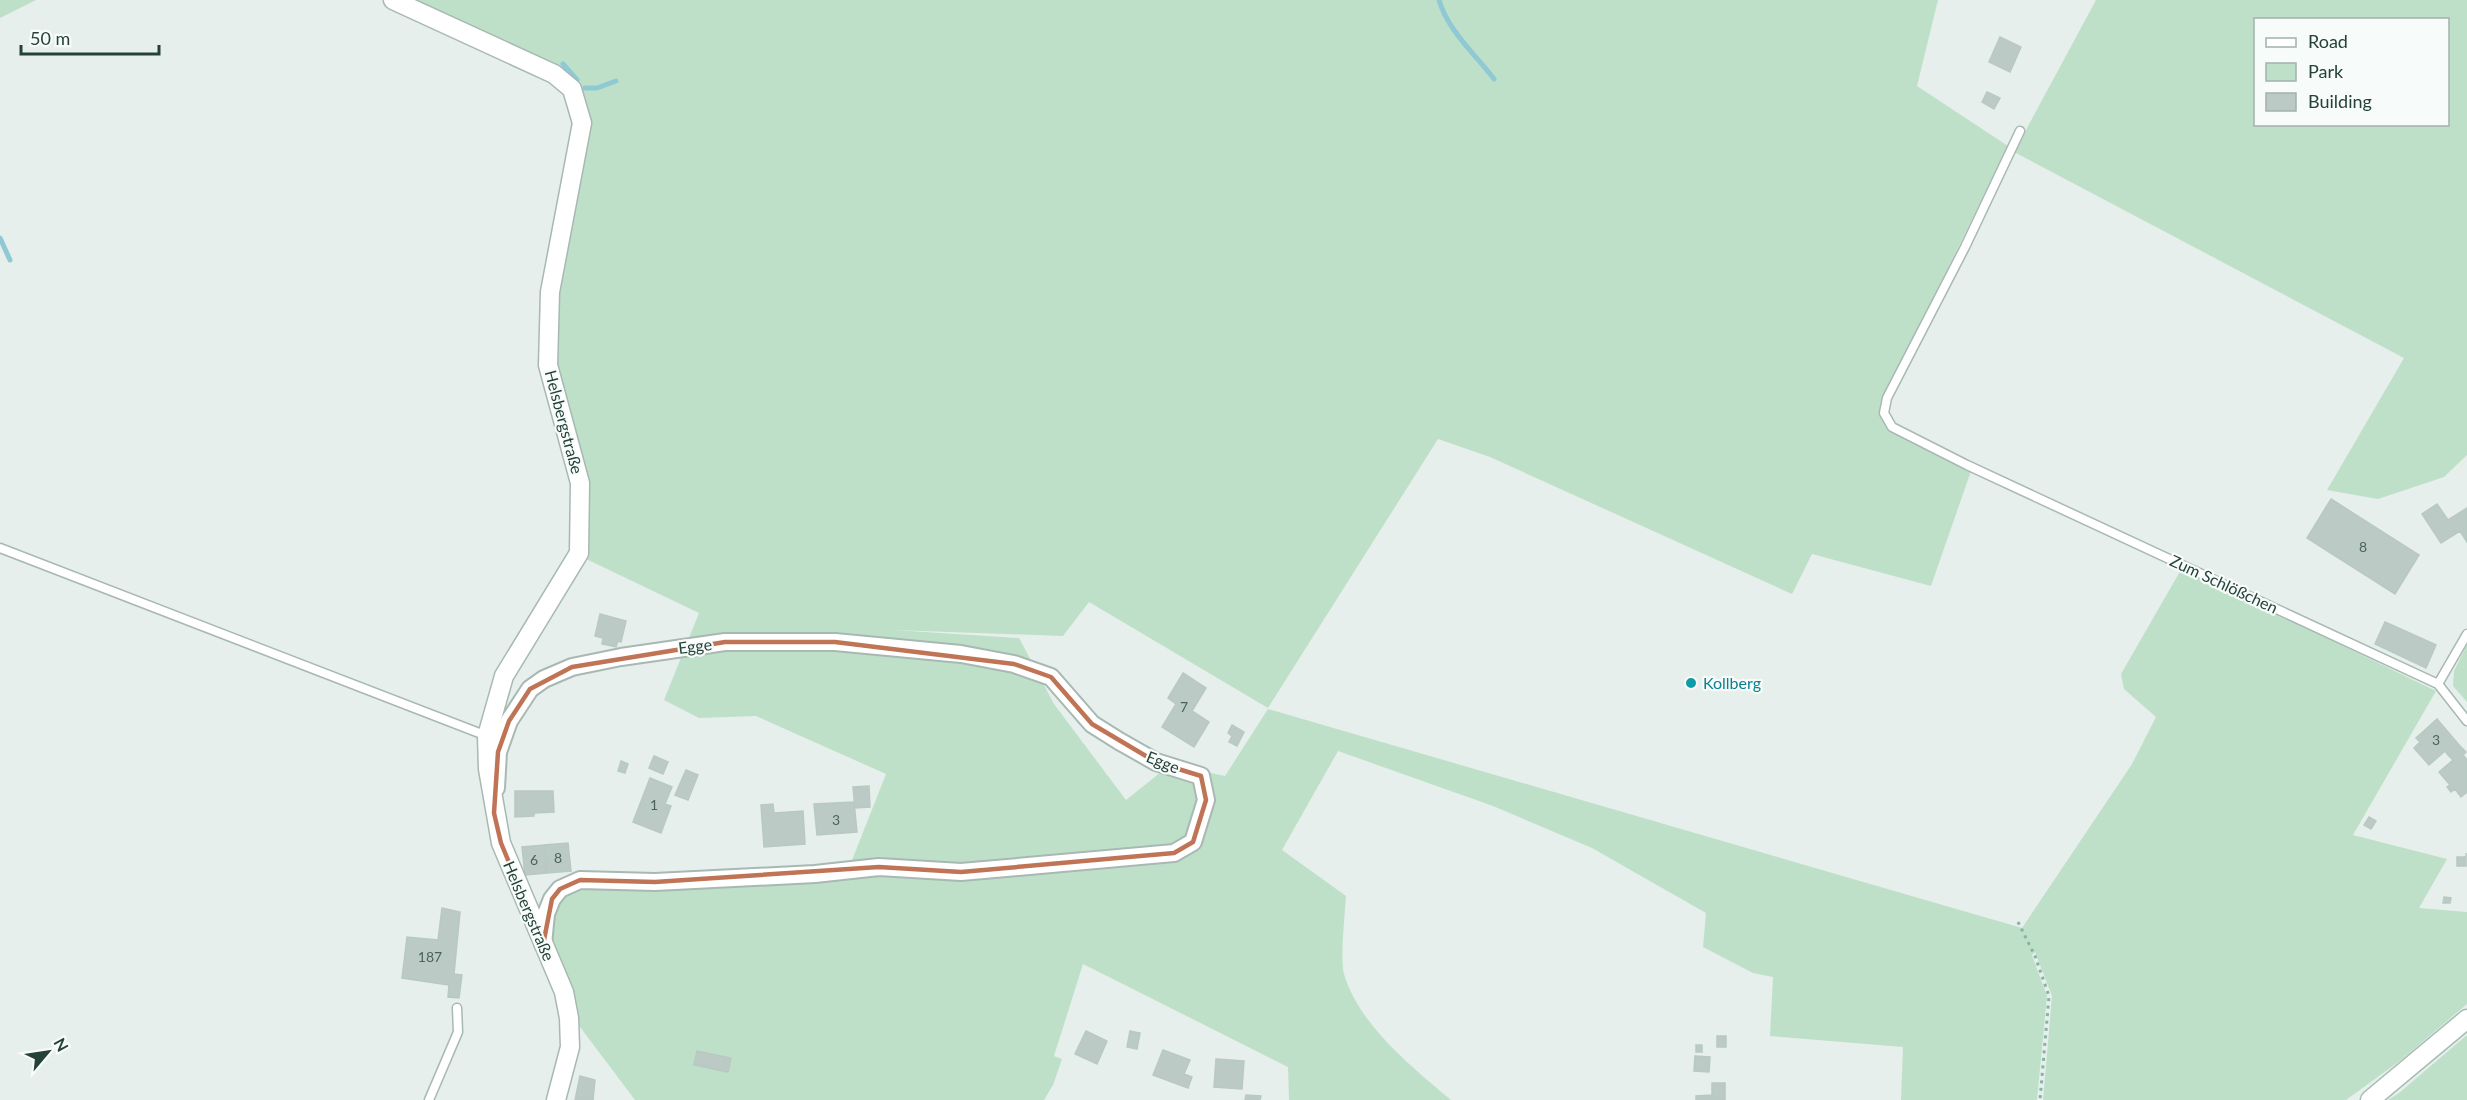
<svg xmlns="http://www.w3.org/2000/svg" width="2467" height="1100" font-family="Lato,sans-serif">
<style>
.green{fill:#bfe0c8;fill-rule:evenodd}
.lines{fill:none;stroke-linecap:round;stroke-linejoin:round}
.stream{stroke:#8ec9d4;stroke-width:5}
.building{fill:#bbcac4;stroke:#b8c9c2;stroke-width:1.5}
.service-casing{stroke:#a8b8b2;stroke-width:11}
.minor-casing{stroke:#a8b8b2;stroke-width:20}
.tertiary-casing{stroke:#a8b8b2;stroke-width:21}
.secondary-casing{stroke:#a4bbb3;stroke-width:21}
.path{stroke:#86b3a5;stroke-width:3;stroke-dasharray:3 4.5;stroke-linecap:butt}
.service{stroke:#fff;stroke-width:8}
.minor{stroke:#fff;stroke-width:16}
.tertiary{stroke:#fff;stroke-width:18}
.secondary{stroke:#fff;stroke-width:18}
.marked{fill:none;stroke:#c07456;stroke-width:4.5;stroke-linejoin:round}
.culture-dot{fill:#0f9aa8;stroke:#f7fbf9;stroke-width:2}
.labels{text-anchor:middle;stroke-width:4.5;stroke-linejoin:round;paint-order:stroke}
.number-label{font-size:14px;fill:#4a645c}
.street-label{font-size:16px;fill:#24423a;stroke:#f7fbf9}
.culture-label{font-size:16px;fill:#0d838f;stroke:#f7fbf9;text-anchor:start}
</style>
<rect width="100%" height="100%" fill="#e6efeb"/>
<path class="green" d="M0,0H36L0,18Z
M404,0H1938L1917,86L2008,146L1882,403L1890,428L1971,471L1931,586L1812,554L1792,594L1490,457L1438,439L1268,708L1089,602L1063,636L893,630L1019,638L1054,704L1126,800L1171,764L1225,776L1268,709L2022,928L2132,764L2156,717L2124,689L2121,674L2182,568L2436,691L2353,835L2447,859L2419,908L2467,912V1004L2401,1060L2346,1100H2043L2052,996L2035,952L2032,955L2047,996L2037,1100H1901L1903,1047L1770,1036L1773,977L1753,973L1703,947L1706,913L1592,848L1493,806L1338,751L1282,850L1346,896C1345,913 1340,961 1344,974C1359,1025 1412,1067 1451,1100H1289L1288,1067L1083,964L1054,1056L1062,1059L1053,1085L1044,1100H635L574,1019L549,940L550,915L559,898L579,887L798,884L845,878L886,774L756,716L699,718L664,700L699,613L584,558L556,370V295L582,94Z
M2096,0H2467V455L2444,477L2378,499L2327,490L2404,358L2014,152ZM2256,20H2448V124H2256Z
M2467,645V702L2453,686L2454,671Z
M2467,1035V1100H2388L2399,1093Z"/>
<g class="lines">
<path class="stream" d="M1439,0C1448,31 1475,54 1494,79
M563,64L577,80
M585,88H597L616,81
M0,238L10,260"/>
</g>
<path class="building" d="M2000,37L2021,47L2010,72L1989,62Z
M1987,92L2000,98L1994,109L1982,102Z
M2331,499L2419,555L2395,594L2307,538Z
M2437,504L2448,520L2467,508V542L2460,531L2441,543L2422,514Z
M600,614L626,621L621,642L618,641L616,647L602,644L603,638L595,636Z
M2385,622L2436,645L2426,668L2375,644Z
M1183,673L1206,688L1192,711L1209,722L1194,747L1162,727L1176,704L1168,698Z
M2437,719L2459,745L2448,755L2445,751L2429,765L2414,748L2420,742L2416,738Z
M1232,725L1244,732L1237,746L1229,742L1232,736L1228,733Z
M2459,745L2466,752L2463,755L2467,760V792L2461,797L2455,789L2451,792L2447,787L2450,785L2439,772L2453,760L2448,755Z
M654,756L668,762L663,774L649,768Z
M621,761L628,764L625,773L618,771Z
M686,770L698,775L688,800L675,795Z
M650,778L672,787L665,804L671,806L661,833L633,822Z
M869,786L870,807L855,808L853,787Z
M515,791H553L554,812L534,813V816L515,817Z
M854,802L857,832L817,835L814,804Z
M773,804L774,813L803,811L805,844L764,847L761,805Z
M2369,817L2376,821L2371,829L2364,825Z
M568,843L571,871L547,873L544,845Z
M544,845L547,873L525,875L522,847Z
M2466,853V866H2457V857H2466Z
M2444,897L2451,898L2450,903H2443Z
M442,908L460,912L454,974L462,975L459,998L448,997L449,985L402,978L407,937L438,940Z
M1086,1031L1107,1041L1097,1064L1075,1054Z
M1130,1031L1140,1033L1137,1049L1127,1047Z
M1717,1036H1726V1047H1717Z
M1696,1045H1702V1052H1696Z
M1163,1050L1190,1060L1184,1074L1192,1077L1188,1088L1153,1075Z
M697,1051L731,1058L728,1072L694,1065Z
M1695,1056L1710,1057L1709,1072L1694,1071Z
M1216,1059L1244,1061L1242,1089L1214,1087Z
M580,1076L595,1080L593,1100H575Z
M1712,1083H1725V1100H1696V1096L1712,1095Z
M1246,1095L1261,1096L1260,1100H1245Z"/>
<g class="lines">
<g class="service-casing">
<path id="service" d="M2020,131L1965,247L1887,398L1884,413L1892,427L1967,465L2438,684L2467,721
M0,548L487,736
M2438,684L2467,634
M429,1100L458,1032L457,1008"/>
</g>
<g class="minor-casing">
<path id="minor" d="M496,788L498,752L509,721L530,689L544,679L572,667L621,657L725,642H835L961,654L1014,664L1051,677L1092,724L1119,741L1156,762L1201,776L1206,800L1193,842L1174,853L961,872L879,867L815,874L655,882L580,880L560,889L552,899L546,914L543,944"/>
</g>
<g class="tertiary-casing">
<path id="tertiary" d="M393,0L554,74L572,89L582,123L550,292L548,365L580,483L579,553L504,676L487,736L488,769L501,843L564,992L569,1018L570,1047L556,1100"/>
</g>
<g class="secondary-casing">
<path id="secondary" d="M2370,1100L2467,1019"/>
</g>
<path class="path" d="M2018,922L2035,956L2049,996L2040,1100"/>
<use href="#service" class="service"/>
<use href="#minor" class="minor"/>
<use href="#tertiary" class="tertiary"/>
<use href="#secondary" class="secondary"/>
</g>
<path class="marked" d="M725,642H835L1014,664L1051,677L1092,724L1156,762L1201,776L1206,800L1193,842L1174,853L961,872L879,867L655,882L580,880L560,889L552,899L543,945L501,843L494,813L498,752L509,721L530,689L572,667Z"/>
<circle class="culture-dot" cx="1691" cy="683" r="6"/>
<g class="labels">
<g class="number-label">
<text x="2363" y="552">8</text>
<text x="1184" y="712">7</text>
<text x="2436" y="745">3</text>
<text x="654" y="810">1</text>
<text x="836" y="825">3</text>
<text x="558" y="863">8</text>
<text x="534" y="865">6</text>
<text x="430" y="962">187</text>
</g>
<g class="street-label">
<text transform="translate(564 422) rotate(75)" y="6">Helsbergstraße</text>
<text transform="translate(2224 584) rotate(25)" y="6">Zum Schlößchen</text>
<text transform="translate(695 646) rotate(-7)" y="6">Egge</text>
<text transform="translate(1163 762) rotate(22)" y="6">Egge</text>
<text transform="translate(529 911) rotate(67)" y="6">Helsbergstraße</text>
</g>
<g class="culture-label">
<text x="1703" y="689">Kollberg</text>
</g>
</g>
<rect x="2254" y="18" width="195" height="108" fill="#f7fbf9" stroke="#a3b1ad" stroke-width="1.5"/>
<rect x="2266" y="38" width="30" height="9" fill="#ffffff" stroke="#a3b1ad" stroke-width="1.5"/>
<text x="2308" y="48" font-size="18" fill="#24423a">Road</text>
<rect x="2266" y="63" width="30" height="18" fill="#bfe0c8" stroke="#a3b1ad" stroke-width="1.5"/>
<text x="2308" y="78" font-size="18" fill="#24423a">Park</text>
<rect x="2266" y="93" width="30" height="18" fill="#bbcac4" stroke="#a3b1ad" stroke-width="1.5"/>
<text x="2308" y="108" font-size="18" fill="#24423a">Building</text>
<g transform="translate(48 1052) rotate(61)" stroke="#f7fbf9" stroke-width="4.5" paint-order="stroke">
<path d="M0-4.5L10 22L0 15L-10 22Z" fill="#24423a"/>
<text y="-9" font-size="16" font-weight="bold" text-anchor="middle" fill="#24423a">N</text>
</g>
<path d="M21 45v9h138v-9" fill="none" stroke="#24423a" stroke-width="3"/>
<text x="30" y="45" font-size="18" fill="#24423a" stroke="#f7fbf9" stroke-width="4.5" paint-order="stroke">50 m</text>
</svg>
